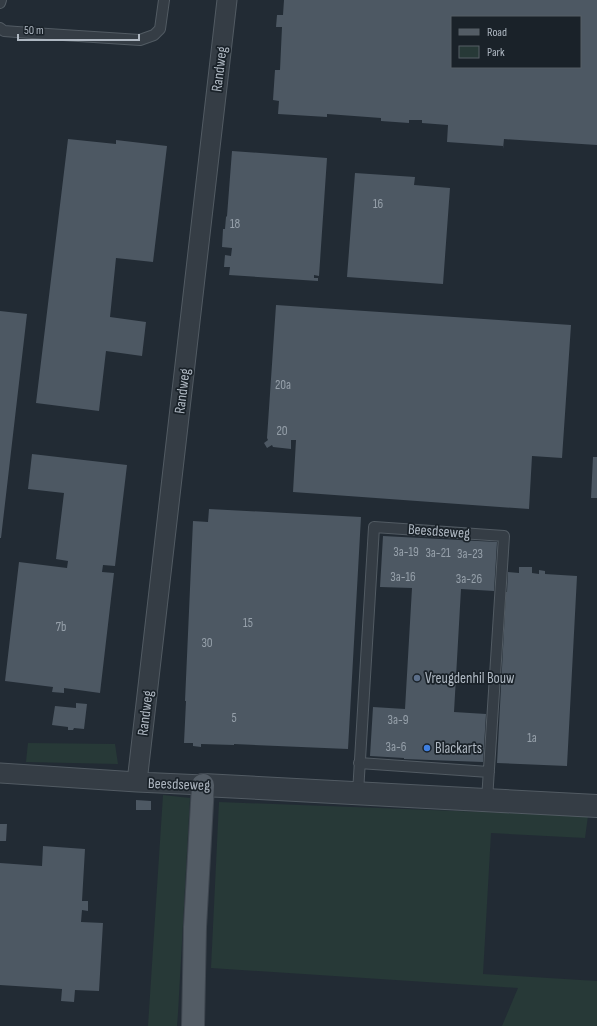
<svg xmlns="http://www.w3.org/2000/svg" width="597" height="1026" font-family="'Sofia Sans Condensed',sans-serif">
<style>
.green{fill:#273937}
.building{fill:#4d5863;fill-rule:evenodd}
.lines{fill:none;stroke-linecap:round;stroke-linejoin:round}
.service-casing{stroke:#525b63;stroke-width:12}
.minor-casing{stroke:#525b63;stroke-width:21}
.tertiary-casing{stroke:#525b63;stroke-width:24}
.primary-casing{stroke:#3e464f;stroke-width:24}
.service{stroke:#353d45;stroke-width:10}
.minor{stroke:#353d45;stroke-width:19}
.tertiary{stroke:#353d45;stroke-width:22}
.primary{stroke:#535c65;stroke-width:22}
.service-dot{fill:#5c6f8a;stroke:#1a2229;stroke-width:1.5}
.shop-dot{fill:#3f7fe0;stroke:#1a2229;stroke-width:1.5}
.labels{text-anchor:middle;stroke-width:3.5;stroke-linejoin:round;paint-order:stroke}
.number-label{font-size:13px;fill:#96a0aa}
.street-label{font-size:15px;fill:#afb8c2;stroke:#1a2229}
.poi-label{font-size:15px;fill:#afb8c2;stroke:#1a2229;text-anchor:start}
</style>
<rect width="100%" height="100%" fill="#222b34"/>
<path class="green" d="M28,743L115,744L118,764L26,762Z
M163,795L190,798L178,1013L177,1026H148Z
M219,802L588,816L585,838L491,833L483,974L597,981V1026H502L518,988L211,968Z"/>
<path class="building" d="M284,0H597V145L504,139L503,149V146L447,142L448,125L422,123V120H409V123L381,121V118L327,114V117L278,114L279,101L273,100L275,70H280L282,27H276L277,15H283ZM452,17H580V67H452Z
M68,139L116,144V140L167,146L153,262L116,258L110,317L146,322L142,356L106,351L99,411L36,403Z
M232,151L327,158L319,276L314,275V278H318V281L229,275L230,267H224L225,255L231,256L232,248L222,247L223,229H225L226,217L227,216Z
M355,173L415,177L414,185L450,188L443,284L347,277Z
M276,305L571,325L562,458L532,456L529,509L293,492L296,440H291V449L273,447L272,445L267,448L264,443L268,440L267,438Z
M0,311L27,314L1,538H0Z
M32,454L127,465L115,566L103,565L102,572L114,573L100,693L64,688V693L52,692L53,687L5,681L19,562L67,568L68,561L56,559L64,493L28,489Z
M593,457H597V498H591Z
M209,509L361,517L348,749L234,744V745L201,744V747L193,746V743H184L186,701H185L193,521L208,522Z
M383,536L497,542L494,591L461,589L454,712L486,714L483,762L404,759V758L370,756L373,707L405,709L412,588L380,587Z
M519,567H532V573L539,574V570L545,571V574L577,576L567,766L497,763L506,592H507L508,572L519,573Z
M76,703L87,704L84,729L74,728L73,730H68V727L52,725L55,706L76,708Z
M136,800L151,801V810H136Z
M0,824H7L6,841H0Z
M43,846L85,849L82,901H88V911L82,910L81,922L103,923L99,991L75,990L74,1002L61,1001L62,989L0,985V863L42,866Z"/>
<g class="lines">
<g class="service-casing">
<path id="service" d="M0,3L1,0
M0,28L4,31L17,32L140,40L154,35L160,29L164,0
M359,763L489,772
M358,793L374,527L504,536L487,800"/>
</g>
<g class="minor-casing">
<path id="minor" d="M0,773L137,782L203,785
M137,782L227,0"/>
</g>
<g class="tertiary-casing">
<path id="tertiary" d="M203,785L597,806"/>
</g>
<g class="primary-casing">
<path id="primary" d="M193,1026L195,927L203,785"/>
</g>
<use href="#service" class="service"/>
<use href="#minor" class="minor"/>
<use href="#tertiary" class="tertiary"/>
<use href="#primary" class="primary"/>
</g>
<circle class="service-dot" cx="417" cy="678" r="4"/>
<circle class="shop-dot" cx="427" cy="748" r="4"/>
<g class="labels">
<g class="number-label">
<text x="378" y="208">16</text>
<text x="235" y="228">18</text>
<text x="283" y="389">20a</text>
<text x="282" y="435">20</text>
<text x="406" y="556">3a-19</text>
<text x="438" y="557">3a-21</text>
<text x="470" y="558">3a-23</text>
<text x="403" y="581">3a-16</text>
<text x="469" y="583">3a-26</text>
<text x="248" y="627">15</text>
<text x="61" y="631">7b</text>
<text x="207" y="647">30</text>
<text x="234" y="722">5</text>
<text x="398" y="724">3a-9</text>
<text x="532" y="742">1a</text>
<text x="396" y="751">3a-6</text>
</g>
<g class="street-label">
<text transform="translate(219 69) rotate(-83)" y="5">Randweg</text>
<text transform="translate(182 391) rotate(-83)" y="5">Randweg</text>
<text transform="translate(439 531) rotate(4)" y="5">Beesdseweg</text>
<text transform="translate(145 713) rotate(-83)" y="5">Randweg</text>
<text transform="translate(179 784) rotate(2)" y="5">Beesdseweg</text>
</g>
<g class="poi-label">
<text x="425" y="683">Vreugdenhil Bouw</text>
<text x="435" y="753">Blackarts</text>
</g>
</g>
<rect x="451" y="16" width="130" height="52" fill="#1a2229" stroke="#565e66"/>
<rect x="459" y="29" width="20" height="6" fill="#535c65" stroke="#565e66"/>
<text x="487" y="36" font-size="12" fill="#afb8c2">Road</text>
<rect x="459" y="46" width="20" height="12" fill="#273937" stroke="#565e66"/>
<text x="487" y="56" font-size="12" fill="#afb8c2">Park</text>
<path d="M18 34v6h121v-6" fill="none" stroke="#afb8c2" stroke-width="2"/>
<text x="24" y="34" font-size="12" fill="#afb8c2" stroke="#1a2229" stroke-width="3" paint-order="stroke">50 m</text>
</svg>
